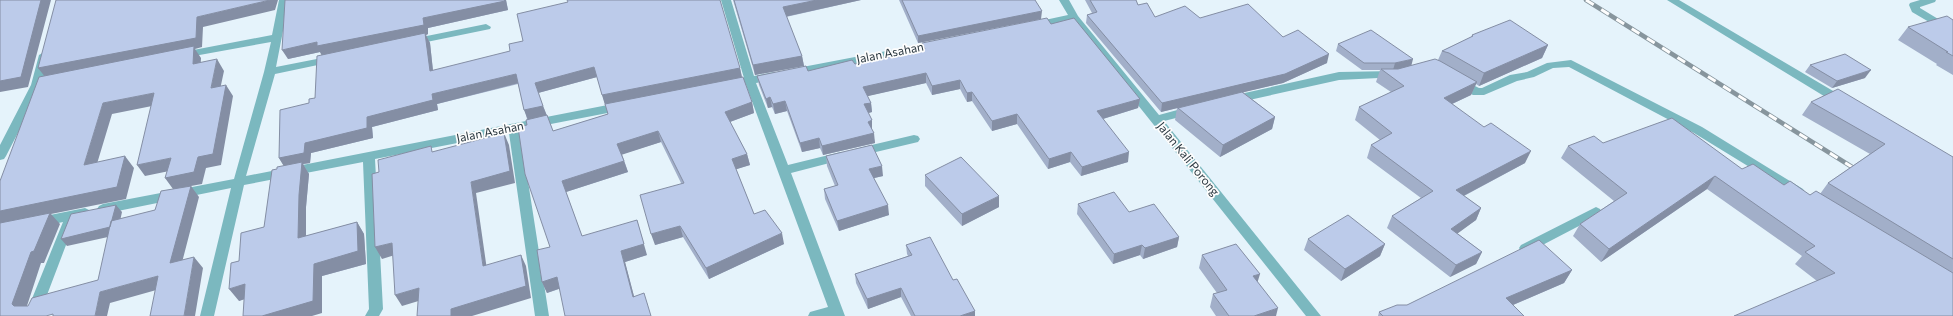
<svg xmlns="http://www.w3.org/2000/svg" width="1953" height="316" font-family="Commissioner,sans-serif">
<style>
.lines{fill:none;stroke-linecap:round;stroke-linejoin:round}
.minor{fill:#7bb8bf;fill-rule:evenodd}
.rail-casing{stroke:#87959d;stroke-width:4.5}
.rail{stroke:#fdfdfd;stroke-width:3;stroke-dasharray:9;stroke-linecap:butt}
.wall{fill:#a2afc9;fill-rule:evenodd}
.shaded-wall{fill:#848ea4}
.building{fill:#bccbea;stroke:#848ea4}
.labels{text-anchor:middle;stroke-width:3.5;stroke-linejoin:round;paint-order:stroke}
.street-label{font-size:12px;fill:#29373f;stroke:#fdfdfd}
</style>
<rect width="100%" height="100%" fill="#e5f3fb"/>
<g class="lines">
<path class="minor" d="M279,0H289L276,67L332,56L337,59L332,62L275,74L246,176L623,102L627,103L629,106L627,109L623,110L520,130L549,316H535L509,133L375,159L383,309L379,316H365L369,309L363,162L244,185L214,316H200L231,188L103,214L99,212L97,209L99,206L103,204L234,179L264,72L271,42L183,58L178,55L183,52L272,35Z
M721,0H731L754,76L774,72L780,76L778,79L756,83L788,165L841,152L845,153L847,156L845,159L791,173L845,316H808L810,312L828,307L746,85L729,89L723,85L725,82L744,78Z
M1059,0H1069L1078,16L1159,115L1192,106L1196,107L1198,110L1196,113L1164,121L1321,316H1306L1071,21L1035,28L1031,27L1030,25L1031,23L1068,15Z
M1667,0H1679L1845,98L1847,101L1845,104H1837Z
M1920,0H1936L1935,2L1920,7V8L1953,28V36L1912,12L1909,5L1910,3Z
M486,24L491,27L490,29L412,45L407,42L412,39Z
M939,41L944,44L943,46L792,77L786,73L792,69Z
M44,52L49,55L44,80H49L51,83L49,86L41,88L6,156L4,159L0,160V145L31,85L39,55Z
M1571,60L1702,127L1803,189L1805,192L1803,195H1795L1694,133L1569,67L1553,68L1534,77L1517,81L1484,95H1473L1455,85L1453,82L1459,78L1479,88H1482L1510,75L1527,72L1547,63Z
M1394,71L1400,75L1398,77L1339,80L1231,104L1225,100L1231,96L1339,72Z
M914,135L918,136L920,139L918,142L859,156L855,155L853,152L855,149L859,148Z
M1596,207L1600,209L1602,212L1600,215L1531,251L1526,253L1521,251L1519,248L1521,245Z
M85,208L89,210L91,213L89,216L71,220L74,224L39,316H25L63,222L40,227L35,225L34,222L35,219L40,217Z"/>
<g class="rail-casing">
<path id="rail" d="M1586,0L1860,172"/>
</g>
<use href="#rail" class="rail"/>
</g>
<path class="wall" d="M285,0H506L508,10L428,28V34L426,35L430,43L433,70L740,68L742,77L752,102L754,113L730,122L747,154L750,165L736,169L754,214L784,244L709,279L683,237L655,245L681,183L661,142L622,154L628,172L566,192L582,236L647,255L625,262L634,296L648,304L559,289L547,293L542,282L550,247L527,125V119L518,84L437,104L438,110L372,127L373,138L311,153L310,163L303,164L309,174L306,207V236L357,222L364,234L366,264L322,276V313L244,299L239,301V261L264,227L277,169L284,166L279,158L309,103L315,98L322,55L320,52L288,59ZM597,77L608,114L553,131L538,93Z
M733,0H861L786,17L802,56L804,66L755,75Z
M899,0H1035L1041,19L918,43Z
M1085,0H1136L1138,5L1155,17L1200,18L1283,37L1327,63L1283,83L1243,92L1275,117L1272,129L1220,157L1175,120L1177,108L1161,112L1086,23L1087,15L1092,13Z
M1953,20V75L1936,65L1937,64L1898,40L1908,27Z
M1051,24L1140,99L1138,108L1103,119L1128,162L1081,176L1070,162L1048,169L1017,124L992,131L972,101L967,102L960,89L932,95L926,83L867,96L871,103L872,112L868,113L875,143L823,155L820,148L802,152L787,111L775,114L772,107L768,108L759,85L757,76L808,71L855,64L923,50L922,43Z
M1472,35L1548,45L1542,58L1479,86L1476,84L1471,95L1452,104L1525,163L1464,196L1481,208L1476,220L1457,233L1482,252L1476,264L1450,277L1387,228L1392,216L1421,198L1367,158L1371,145L1380,140L1355,120L1359,107L1391,92L1376,82L1380,70H1362L1336,51L1338,44L1411,66L1438,60L1442,51L1471,37Z
M1810,65L1865,78L1832,88L1805,72Z
M1811,102L1953,157V316L1817,281L1795,264L1802,256L1707,189L1601,262L1573,236L1580,224L1614,201L1561,158L1568,146L1603,143L1742,169L1810,195L1820,194L1828,183L1870,154L1802,115Z
M826,156L883,176L874,178L889,215L839,231L825,199L824,189L835,186L827,166Z
M925,175L999,207L962,226L925,186Z
M1078,204L1129,212L1179,237L1177,247L1143,259L1140,255L1113,264L1077,214Z
M1308,239L1385,244L1380,256L1341,281L1304,250Z
M906,245L953,280L975,316H911L901,297L868,309L856,283L855,274L908,256L907,254Z
M1202,255L1257,281L1276,316H1216L1210,307L1213,294L1217,293L1199,268Z
M1572,270L1564,283L1513,305L1524,316H1378L1379,312L1407,305Z"/>
<path class="shaded-wall" d="M41,0H51L28,87L0,92V81Z
M270,0H278L275,10L203,27L202,47L195,49L201,58L200,76L193,64L46,78L38,68L197,17Z
M504,0H506L508,10L428,28V34L426,35L430,43L434,81L322,56L320,52L288,59L282,50Z
M817,0H861L784,17L783,7Z
M1042,11L1041,19L918,43V36Z
M1548,45L1542,58L1479,86L1484,73Z
M1329,54L1327,63L1283,83L1161,112L1162,103Z
M802,56L804,66L755,75L753,65Z
M217,59L224,71L218,99L211,88Z
M1413,59L1411,67L1393,70L1395,63Z
M594,67L597,77L538,93L535,83Z
M740,68L742,78L605,105L602,95Z
M1871,70L1865,78L1832,88L1837,81Z
M926,73V83L864,97L863,87Z
M516,74L519,83L437,104L438,110L372,127L373,138L311,153L310,163L303,164L309,174L306,207V251L298,238L285,168L279,158L305,143L367,117L432,94Z
M960,80V89L932,95V86Z
M1477,82L1471,95L1439,110L1444,98Z
M226,85L233,96L221,165L206,168L202,184L191,186L199,197L179,274L170,263L173,189L165,178L198,157Z
M972,92V101L967,102V93Z
M154,93L162,104L112,114L93,177L84,165L103,103Z
M770,97L772,107L768,108L766,99Z
M1140,99L1138,108L1096,121L1097,111Z
M785,101L787,111L775,114L773,104Z
M752,102L754,113L727,123L725,112Z
M871,103L872,112L865,114L864,104Z
M543,106L547,116L528,120L524,110Z
M1017,114V124L992,131V121Z
M1275,117L1272,129L1220,157L1223,145Z
M872,120V129L869,132L868,122Z
M658,131L661,142L621,155L617,144Z
M504,133L509,145L515,183L476,193L488,277L483,266L471,182Z
M874,133L875,143L823,155L822,146Z
M819,138L820,148L802,152L800,143Z
M1531,151L1525,163L1450,203L1456,190Z
M1071,152L1070,162L1048,169L1049,159Z
M1129,152L1128,162L1081,176L1082,167Z
M747,154L750,165L734,170L732,159Z
M125,156L134,168L126,199L51,214L60,224L44,263H41L24,315L12,304L0,225V211Z
M171,158L179,169L145,176L137,165Z
M624,161L628,172L566,192L562,181Z
M882,166L883,176L870,179L869,169Z
M1715,176L1707,189L1601,262L1609,249Z
M999,196V207L962,226V214Z
M116,205L122,212L117,235L67,246L61,239Z
M888,205L889,215L839,231L837,221Z
M1481,208L1476,220L1446,242L1451,229Z
M637,220L647,255L625,262L637,308L633,297L621,251Z
M357,222L364,234L366,264L322,276V313L312,316H262L314,264Z
M680,226L683,237L655,245L651,234Z
M782,233L784,244L709,279L706,268Z
M1179,237L1177,247L1143,259L1145,248Z
M392,243L398,254L382,259L375,247Z
M1385,244L1380,256L1341,281L1345,269Z
M1142,245L1140,255L1113,264L1114,254Z
M1482,252L1476,264L1450,277L1456,265Z
M521,255L526,266L531,298L472,316H451V309Z
M194,257L203,268L195,316H184Z
M1572,270L1564,283L1499,311L1506,298Z
M1260,274L1256,287L1253,276Z
M158,276L167,287L110,303L107,316H95L100,292Z
M557,277L561,288L547,293L542,282Z
M245,284L254,296L239,301L229,289Z
M419,288L425,299L402,306L395,295Z
M901,288V297L868,309L867,299Z
M1278,308L1276,316H1254Z
M975,311V316H960Z"/>
<path class="building" d="M0,0H41L21,77L0,81Z
M56,0H270L197,17L196,38L38,68Z
M285,0H504L505,1L423,18L424,25L317,46V42L282,50Z
M567,0H720L740,68L602,95L594,67L535,83L543,106L524,110L516,74L432,94L433,100L367,117V128L305,143L304,153L279,158L280,110L309,103V99L315,98L317,56L425,33L430,71L510,51L509,44L523,41L517,14L568,2Z
M734,0H817L783,7L802,56L753,65Z
M902,0H1035L1042,11L918,36Z
M1090,0H1136L1138,5L1147,3L1155,17L1185,6L1200,18L1248,4L1283,37L1298,30L1329,54L1285,74L1162,103L1087,15L1097,12Z
M1947,16L1953,20V56L1946,52H1948L1908,27Z
M1047,18L1051,24L1074,18L1140,99L1097,111L1129,152L1082,167L1071,152L1049,159L1017,114L992,121L972,92L967,93L960,80L932,86L926,73L863,87L871,103L864,104L872,120L868,122L874,133L822,146L819,138L800,143L785,101L773,104L770,97L766,99L757,76L806,66L808,71L852,60L855,64L925,49L922,43Z
M1510,20L1548,45L1484,73L1449,53L1442,51L1473,36L1472,35Z
M1371,30L1413,59L1395,63H1364L1338,44Z
M194,46L193,64L217,59L211,88L226,85L213,154L198,157L194,172L165,178L171,158L137,165L154,93L103,103L84,165L125,156L117,187L0,211V181L39,77Z
M1845,54L1871,70L1837,81L1810,65Z
M1435,59L1440,61L1477,82L1444,98L1484,127L1491,123L1531,151L1456,190L1481,208L1451,229L1482,252L1456,265L1392,216L1433,191L1371,145L1392,133L1359,107L1404,86L1381,69H1398Z
M743,77L752,102L725,112L747,154L732,159L754,214L765,210L782,233L706,268L680,226L651,234L640,195L684,183L658,131L617,144L624,161L562,181L582,236L637,220L644,244L621,251L633,297L644,293L651,316H565L557,277L542,282L537,250L550,247L525,174L518,127L527,125L526,120L547,115L553,131L608,114L605,104Z
M1838,89L1953,157V259L1828,183L1885,144L1811,102Z
M1242,92L1275,117L1223,145L1178,108Z
M1672,118L1742,169L1753,164L1784,185L1790,181L1810,195L1816,191L1953,273V316H1734L1835,273L1805,252L1815,246L1715,176L1609,249L1580,224L1627,193L1568,146L1594,136L1603,143Z
M504,133L510,171L471,182L483,266L521,255L526,286L451,309V316H417L419,288L395,295L392,243L375,247L372,174L379,172L378,160L431,146L432,152Z
M872,145L882,166L869,169L888,205L837,221L824,189L838,185L826,156Z
M961,157L999,196L962,214L925,175Z
M302,162L299,195L298,238L357,222L358,251L314,264L313,301L262,316H243L245,284L229,289L231,263L239,261L241,233L264,227L272,170L277,169V167Z
M191,186L170,263L194,257L184,316H150L158,276L100,292L95,316H53V314L46,316H0V223L50,213L34,251L31,252L12,304L14,306H28L32,298L98,280L111,221L155,210L161,191Z
M1114,192L1129,212L1154,204L1179,237L1145,248L1142,245L1114,254L1078,204Z
M116,205L110,227L61,239L71,214Z
M1348,215L1385,244L1345,269L1308,239Z
M930,237L953,280L957,279L975,311L960,316H915L901,288L867,299L855,274L912,255L906,245Z
M1539,240L1572,270L1506,298L1524,316H1383L1379,312L1397,305H1407Z
M1236,244L1260,274L1253,276L1278,308L1254,316H1229L1213,294L1227,290L1202,255Z"/>
<g class="labels">
<g class="street-label">
<text transform="translate(890 53) rotate(-11)" y="4">Jalan Asahan</text>
<text transform="translate(490 132) rotate(-11)" y="4">Jalan Asahan</text>
<text transform="translate(1188 159) rotate(51)" y="4">Jalan Kali Porong</text>
</g>
</g>
</svg>
